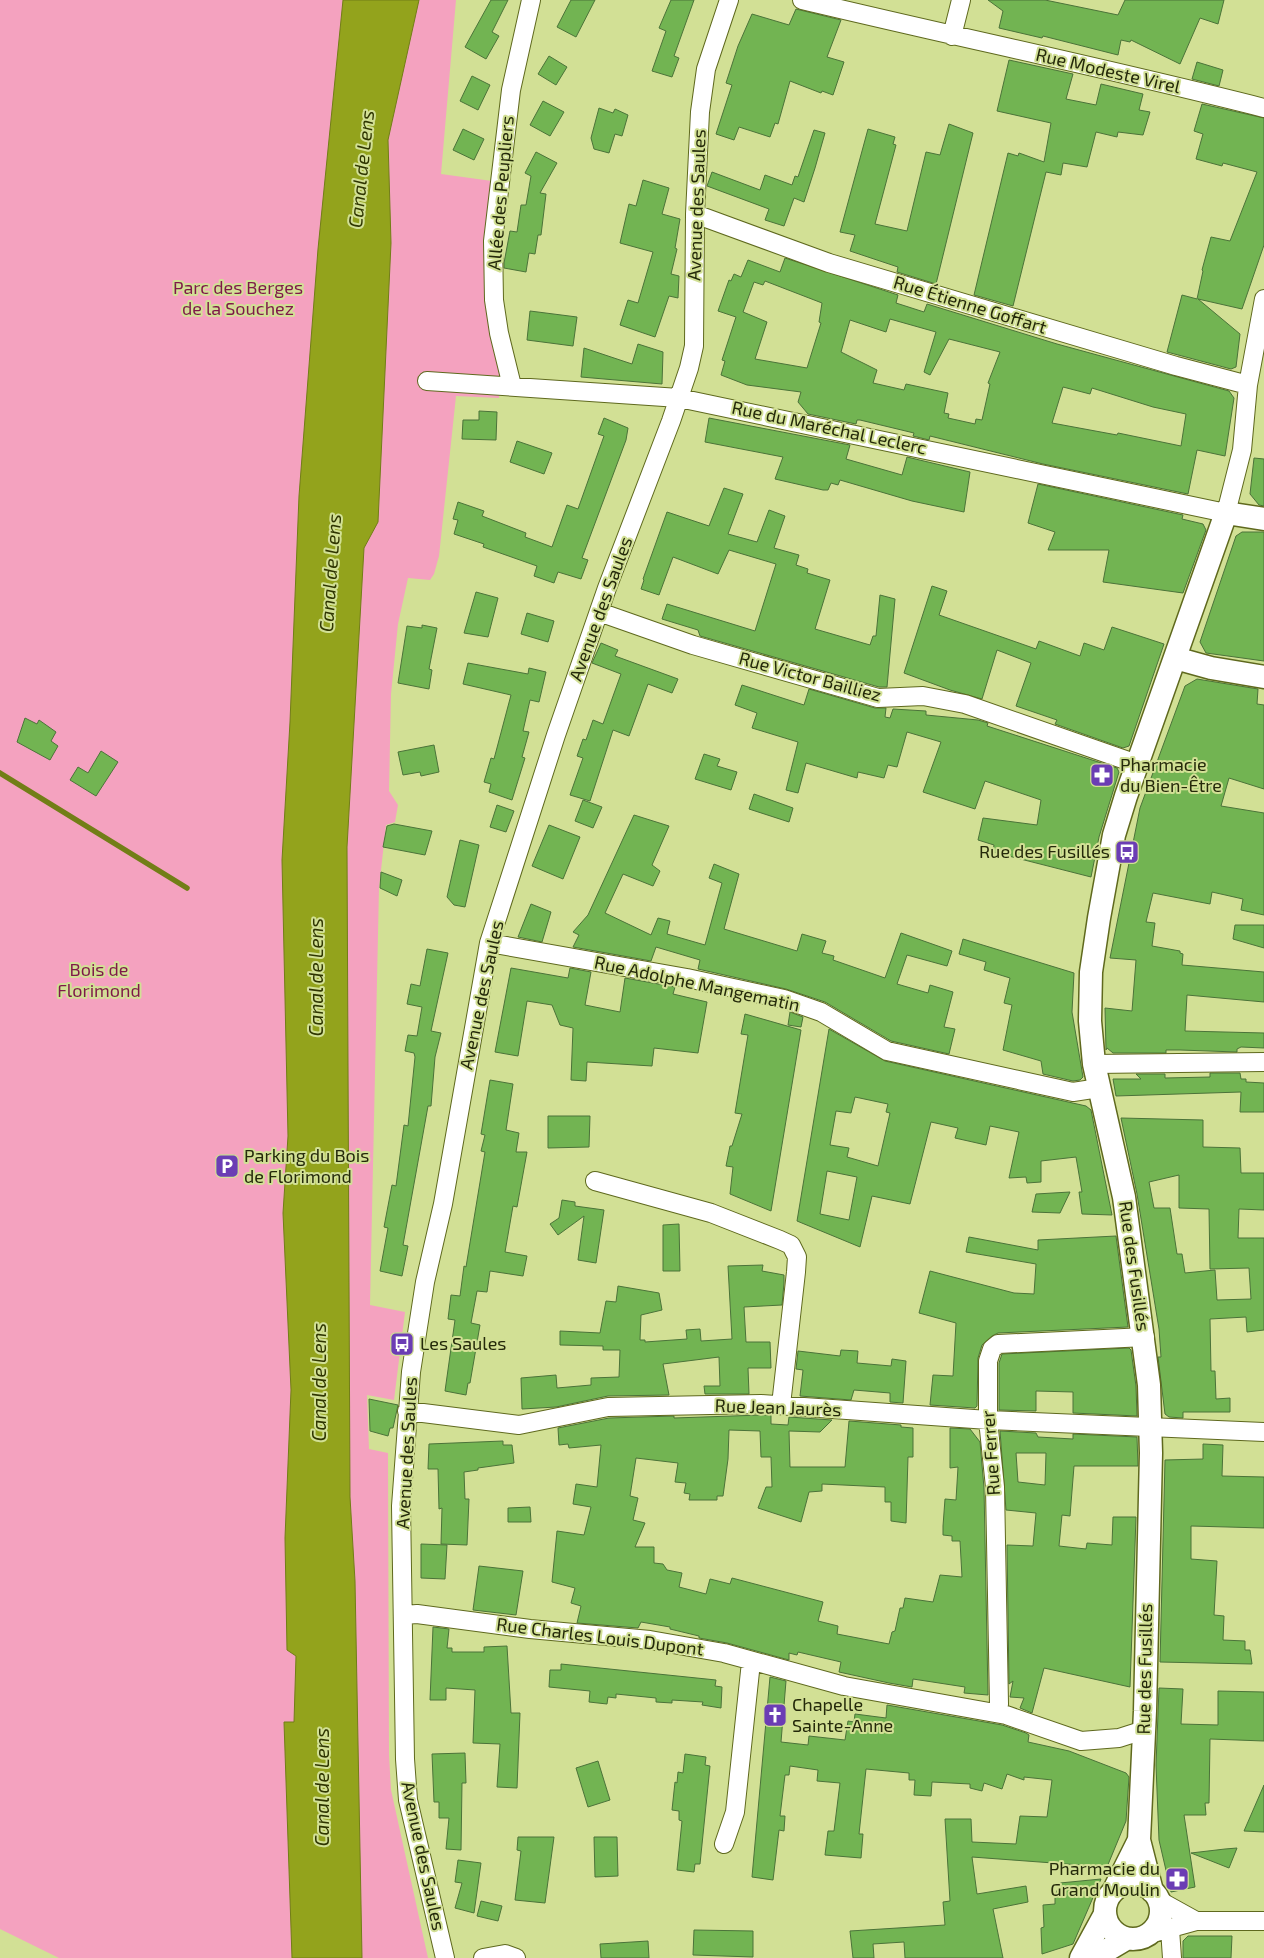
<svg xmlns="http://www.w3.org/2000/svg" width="1264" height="1958" font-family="'Exo 2',sans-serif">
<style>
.green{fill:#f4a2bf}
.water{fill:#93a31c;stroke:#727e17}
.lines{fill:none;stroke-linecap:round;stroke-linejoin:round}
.stream{stroke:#727e17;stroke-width:5.5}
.building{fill:#72b452;stroke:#4b7339;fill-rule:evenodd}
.minor-casing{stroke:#5f691e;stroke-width:20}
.major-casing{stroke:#5f691e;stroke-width:25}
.minor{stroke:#fff;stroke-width:18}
.major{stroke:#fff;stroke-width:22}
.labels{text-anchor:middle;stroke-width:4;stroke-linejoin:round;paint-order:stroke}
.street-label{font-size:18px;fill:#24290a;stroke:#d2e095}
.park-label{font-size:18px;fill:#7e1849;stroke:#d2e095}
.poi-label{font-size:18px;fill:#24290a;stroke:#d2e095;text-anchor:start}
.water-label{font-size:19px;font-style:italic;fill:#2f3500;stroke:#d2e095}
</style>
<rect width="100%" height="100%" fill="#d2e095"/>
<path class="green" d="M0,0H456L441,174L492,181L484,273L486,302L500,367L499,398L456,396L439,556L434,574L430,580L408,578L398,624L391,694L389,791L398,805L395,822L386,825L379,888L370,1305L405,1312L394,1400L367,1395L369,1449L388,1453L389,1755L391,1790L428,1958H59L0,1929Z"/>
<path class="water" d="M343,0H419L388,140L391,243L378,522L364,548L347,847L350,1497L355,1581L362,1958H292L284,1722H294L296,1656L287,1650L285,1538L291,1390L283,1213L288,1136L282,860L290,722L299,496L318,249Z"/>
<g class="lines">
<path class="stream" d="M0,773L187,888"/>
</g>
<path class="building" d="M491,0H508L492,32L499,36L486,59L465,47Z
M571,0H595L576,37L557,27Z
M671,0H694L674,56L679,58L672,77L652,71L666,31L659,28Z
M988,0H1045L1118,15L1125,0H1224L1218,24L1200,18L1180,64L1131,40L1130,42L1121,40L1118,55L1043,36L1042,38L999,28L1003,11Z
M796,9L841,20L827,57L844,62L833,95L822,91L821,93L790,81L778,124L775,123L770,137L739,127L734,140L716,134L732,85L726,83L738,46L752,14L789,25Z
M549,56L567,67L556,85L538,74Z
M1009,60L1073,74L1066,99L1096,105L1101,84L1143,94L1139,110L1150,112L1143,135L1118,132L1117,137L1096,132L1087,167L1063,163L1061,175L1046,172L1013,306L974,295L1008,153L1018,156L1019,153L1044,162L1051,123L997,111Z
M1197,62L1223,70L1219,86L1192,79Z
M472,76L490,85L478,110L460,101Z
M543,101L564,112L550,136L530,125Z
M1202,104L1264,118V245L1242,309L1198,299L1240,334L1236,367L1231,369L1167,352L1182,295L1197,299L1203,271L1202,270L1211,237L1230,241L1257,172L1223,163L1222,166L1196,159L1203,134L1194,131Z
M599,108L613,113L615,109L628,115L622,136L615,134L609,153L594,149L591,138Z
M949,124L973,133L936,284L897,272L898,267L850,251L855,235L840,232L868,129L895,137L893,144L896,145L875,224L907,231L926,152L940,155Z
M463,129L484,139L474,160L453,150Z
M814,130L825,133L815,168L804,202L794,198L784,226L765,220L769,209L707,186L712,172L760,190L765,175L792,185L795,176L798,177Z
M536,152L557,163L540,193L546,194L541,235H538L535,254L529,253L526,272L504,268V263L510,231L517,232L521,205H526L531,176L525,173Z
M643,180L669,188L662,214L680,219L675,248L677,249L671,274L679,276L678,298L669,296L655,337L620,325L628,300L638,303L653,252L620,243L629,204L636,206Z
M785,258L898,295L896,303L924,312L927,304L1057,344L1229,391L1234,398L1225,456L1197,450L1188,494L1043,464L930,436L929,440L913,436L914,433L860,420H857L856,424L808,414L798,402L801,392L747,385L721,375L725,361L722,360L736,317L718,311L729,280L731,281L734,274L741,277L748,260L780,272ZM765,281L822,303L819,322L821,323L807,368L755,359L767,322L743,312L754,282L763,285ZM890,319L936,332L924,372L930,375L949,339L1000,352L988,383L990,384L982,420L976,419L975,424L948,418L949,414L944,413L948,393L906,384L904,390L873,383L877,370L841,352L850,320L886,332ZM1063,387L1090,394L1092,388L1153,407L1186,414L1181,446L1118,433L1117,435L1052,423Z
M530,311L577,317L573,346L527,340Z
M638,344L663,352L662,384L581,377L584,348L632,364Z
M479,411L497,412L496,440L462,439L463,420H479Z
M604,418L628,428L626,440L582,558L588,560L581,579L558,572L554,583L534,576L537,566L483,547L484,544L454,534L458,520L453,519L458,502L484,511L482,516L526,533L525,537L552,547L567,505L578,509L604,436L598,434Z
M709,418L850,445L846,459L902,475L907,457L970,472L964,512L912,501L840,480L838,485L831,483L828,490H823L775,479L783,457L705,442Z
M517,441L552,453L544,474L510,462Z
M1254,458L1264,459V506L1259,505L1250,494Z
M1038,484L1183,515L1182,519L1203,524L1206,530L1183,593L1103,582L1109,550H1048L1055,532L1028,523Z
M724,488L743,494L728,534L757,542L769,510L785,516L774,548L799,555L796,565L808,569L807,573L830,580L815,629L870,645L873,636H876L880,595L895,599L887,687H879L700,636L698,630L662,619L667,604L755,631L776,564L729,550L718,574L673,557L659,595L641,589L644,580L643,579L667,512L709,526Z
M1242,532H1264V661L1206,653L1200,642L1236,536Z
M932,586L947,591L939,615L1036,649L1039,641L1080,656L1084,643L1104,650L1112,627L1164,644L1129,746L1123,748L1055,724L1057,720L1016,706L1031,663L997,650L982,699L950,690L904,673Z
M476,592L498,598L488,637L464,633Z
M527,613L554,621L548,642L521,634Z
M422,625L437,628L429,669L432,670L429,689L398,683L407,626L422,628Z
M601,643L618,650L615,656L678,679L672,693L648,684L629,736L613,730L590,801L570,795L583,758L577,756L583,739L586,740L593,720L603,724L621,674L592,663Z
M468,663L528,674L529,668L546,672L539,702L530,700L523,731L529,732L522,757L525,758L512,800L489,792L491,784L484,782L491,758L494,759L511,695L463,684Z
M1197,679L1258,689L1257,704L1264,705V789L1229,778L1221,806L1264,813V915L1241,910L1243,899L1212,892L1210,904L1153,893L1146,922L1155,923L1152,946L1180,951V953L1183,954L1182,965L1264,972V1002L1187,995L1185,1031L1264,1033V1048L1241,1047L1237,1049V1052L1180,1050H1166V1053H1113L1107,1048L1106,1050L1105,1008L1132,1011L1136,960L1110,958L1140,808L1185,686Z
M742,685L804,705L809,689L875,708H886L885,717L890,718L893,709L926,711V715L978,720L988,723L987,726L1117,768L1119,772L1099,837L1091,877L993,852L994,845L978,840L983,818L1037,825L1041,800L985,781L975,809L923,792L941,742L907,732L897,767L888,765L884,778L858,772L857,778L806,763L798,793L786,790L798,742L752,728L757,713L735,705Z
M25,718L37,724L39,720L56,732L51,741L58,746L50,760L17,742Z
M434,745L439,772L421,776L420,772L403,775L398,752Z
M101,751L118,762L96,796L70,780L78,767L88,773Z
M704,754L720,759L717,766L737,772L731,790L695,779Z
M754,794L793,808L789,822L749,809Z
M583,800L602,807L593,828L575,821Z
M497,805L514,811L506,832L490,827Z
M634,815L669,826L652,865L660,871L653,886L623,874L605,913L651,935L658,918L670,921L667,934L705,945L722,883L709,878L714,864L739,874L724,929L797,951L802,934L826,941L822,953L834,956L833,960L885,978L901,933L952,951L947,966L907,955L897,984L928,993L930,985L953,992L944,1027L955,1029L949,1054L891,1041L825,1002L786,989L698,969L700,960L656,947L651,961L573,947L579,935L573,932L588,915Z
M394,824L432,831L425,855L383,847L387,826Z
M549,825L580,837L563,879L532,866Z
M460,840L479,845L465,907L454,905L447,897Z
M381,872L402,880L397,896L380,888Z
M531,904L551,912L542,942L518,937Z
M1235,925H1264V948L1233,939Z
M963,939L1074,973L1072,1012L1083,1077L1080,1080L1073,1081L1043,1074L1041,1061L1003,1050L1012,1005L1004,1003L1010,978L984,970L986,962L959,954Z
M427,949L448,953L431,1031L441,1033L435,1057L431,1106H428L403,1245L408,1246L402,1276L380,1271L388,1228L384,1227L392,1185L396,1186L404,1125L408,1126L415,1057L414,1053L405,1051L408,1035L417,1036L422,1007L407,1004L411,984L420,986Z
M511,968L568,978L570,968L591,972L585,1005L620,1012L625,978L675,987L673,994L707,1002L698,1053L654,1048L652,1066L587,1062L586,1081L571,1080L573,1028L560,1025L552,1005L527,1001L518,1056L495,1052Z
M790,1012L803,1017L801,1027L788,1025Z
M745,1014L801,1030L771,1211L730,1194L733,1167L726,1166L730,1146H732L742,1114L735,1113L748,1035L741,1034Z
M829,1029L885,1061L1086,1106L1091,1110L1112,1215L1082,1214L1079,1192H1082L1076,1157L1041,1161V1182L1027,1183L1026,1177L1009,1178L1019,1132L990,1126L986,1145L955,1138L958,1128L931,1122L910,1204L872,1196L860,1247L797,1221ZM855,1097L888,1104L886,1112L890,1113L878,1166L847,1157L849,1148L830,1145L836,1111L851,1113ZM827,1171L857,1177L849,1220L820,1214Z
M1210,1073H1240L1241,1079H1246V1082L1264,1083V1112H1240L1241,1092L1116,1096L1113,1079H1141L1136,1074H1165V1078L1210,1077Z
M490,1080L513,1084L506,1130L519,1133L516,1152H527L517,1207L513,1206L505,1252L527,1256L523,1276L490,1271L487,1292L477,1291L471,1323L480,1325L470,1383H468L466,1395L445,1391L455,1320L448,1319L451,1295L460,1296L464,1266L466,1267L485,1152L481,1151L485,1135L481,1134Z
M548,1116H590L589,1147L548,1148Z
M1121,1118L1203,1120V1147L1240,1148L1241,1173H1264V1210L1239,1209L1238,1238H1264V1330L1247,1332L1246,1317L1210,1319L1211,1371H1215L1216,1399L1230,1398V1412H1183V1418L1169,1417L1165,1414L1158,1357H1161L1159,1329L1137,1194ZM1179,1175V1208L1209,1209L1210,1269L1249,1268L1251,1299L1217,1300L1215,1270L1185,1273L1182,1254H1177L1170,1208H1154L1149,1182Z
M1070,1192L1060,1213L1032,1212L1036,1194Z
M562,1200L575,1202V1206L604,1210L596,1263L578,1260L584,1216L558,1235L550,1224L559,1218Z
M679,1224L680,1271H663V1225Z
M1116,1236L1128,1327L998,1333L992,1336L982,1345L978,1358L977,1406L975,1408L930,1405L933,1375L953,1376L956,1323L919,1313L930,1271L1014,1293L1034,1294L1036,1264L966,1252L969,1237L1038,1250V1240Z
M763,1265L762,1271L784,1275V1283L782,1305L744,1307L746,1342H770L771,1368H748L749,1394H705L704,1386H720L719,1357L663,1364L669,1395L608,1396L556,1407L522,1409L521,1378L556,1375L557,1388L591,1385V1378L619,1377L620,1350H603V1346L560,1345V1331L600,1333L606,1301L616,1302L618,1286L659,1293L662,1310L641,1315L640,1340H645V1342L687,1339L686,1330L700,1329L701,1341L732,1339L728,1266Z
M1129,1348L1131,1350L1136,1386L1137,1416L1073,1413V1392L1036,1391V1411L999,1410V1363L1002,1354Z
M841,1350L858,1351L857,1363L891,1366L892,1359L906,1361L903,1403L890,1402V1393L854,1390L851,1400L800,1396L803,1370L796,1369L798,1351L840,1356Z
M369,1399L398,1405L393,1428H390L388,1436L370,1431Z
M761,1415H771V1424L788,1425L789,1417L832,1420L820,1432L789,1431L790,1467H845L849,1421L901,1425V1427L913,1428V1457H908L906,1523L891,1521V1502H885V1487L822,1484V1491L809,1492L801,1522L758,1508L766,1487H772L771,1457H761L760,1431L729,1430L728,1459L723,1496H717V1500H689L690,1494L684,1493L686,1483L675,1482L678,1463L636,1458L630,1496L638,1498L633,1520L645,1523L635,1547H654V1563L663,1564L667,1570L682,1573L679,1587L706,1594L710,1579L730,1584L732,1578L823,1602L818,1621L838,1626L837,1634L889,1644L892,1632L895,1631L900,1608H903L905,1598L933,1602L940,1575L962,1577L960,1541H952V1536L943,1535V1526L945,1499L956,1500L958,1467L950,1468V1428L970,1429L980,1442L984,1488L988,1695L964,1693L965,1687L913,1679L912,1687L889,1683L839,1672L841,1662L798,1652L797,1655L789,1653V1660L727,1643L699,1638V1636L670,1629V1627L641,1622L638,1628L577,1623L581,1606L571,1603L575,1588L552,1582L557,1531L584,1535L591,1507L573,1504L576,1484L597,1487L601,1445L569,1448L568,1444L559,1445L558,1428L609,1418L674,1416V1418Z
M1000,1431L1036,1433L1038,1437L1073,1439V1434L1137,1437L1138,1466H1074L1070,1516L1062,1515L1059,1546L1086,1549L1087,1543L1112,1545L1113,1517H1136L1130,1687L1044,1668L1032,1713L1020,1708L1024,1698L1010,1697L1013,1681L1009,1684L1007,1545L1033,1546L1036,1513L1006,1510ZM1016,1453H1046L1045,1485L1018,1482Z
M503,1441V1445H512L514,1463L478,1468V1470L464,1472L465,1499H469L467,1545L441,1544L442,1508L439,1509L438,1469H428L429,1444Z
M1203,1444L1223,1445L1222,1476L1264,1477V1528L1191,1526V1559L1217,1561L1214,1615L1224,1616L1223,1640L1245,1641V1650H1250L1252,1664L1160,1662L1165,1460L1203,1459Z
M530,1507L531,1522H508V1508Z
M421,1544L447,1545L445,1579L421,1578Z
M479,1566L523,1571L516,1615L473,1610Z
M433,1627L449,1629L447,1648H452V1652H484V1647L507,1646L511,1713H520L517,1788L497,1787L500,1744L473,1743L475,1690L446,1688V1700H430Z
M561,1664L716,1680L715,1686L722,1687L721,1708L702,1705L703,1702L672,1700V1703L656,1702V1698L616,1694V1698L608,1697L607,1704L589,1702L590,1691L549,1687L550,1670H561Z
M770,1677L786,1681L781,1742L808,1745L809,1736L845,1740L848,1721L854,1722L855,1714L886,1718L887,1705L1002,1725L1026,1733L1029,1735L1028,1742L1069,1751L1126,1773L1129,1777L1126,1821L1107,1867L972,1857L977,1894L1026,1886L1028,1902L993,1909L1003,1958H905L904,1942L873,1944L874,1958H853L850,1931L945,1925L943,1902L950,1901L945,1819H971L972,1842L1016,1844L1020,1816L1047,1817L1052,1780L1024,1777V1780L1007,1774L1002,1789L984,1783L982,1791L970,1788V1784L932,1782L931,1796L914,1795L915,1780H909V1773L866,1769L859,1834H863L861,1858L825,1855L828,1831H834L840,1783L817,1781L818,1770L790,1766L789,1775H785L780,1816H785L784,1831L779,1830L773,1880L752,1877Z
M1159,1688L1183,1689L1181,1724L1218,1725V1691L1264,1692V1741L1210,1739L1209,1803H1205L1206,1815H1184L1195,1887L1171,1892L1159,1840L1156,1765Z
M465,1753L466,1783H462L461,1850L446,1849L449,1818H439V1802H434L432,1754Z
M685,1754L706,1757L705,1765L710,1766L700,1864H695L694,1872L677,1870L682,1821L679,1820V1811L672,1810L675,1782L677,1783L678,1772L683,1773Z
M598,1761L610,1800L588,1807L576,1768Z
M1264,1785V1832L1244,1831Z
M518,1837H554L545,1903L515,1900L521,1851L517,1850Z
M594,1837H617L618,1876L595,1877Z
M1237,1848L1229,1868L1191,1853L1225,1849Z
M458,1860L481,1863L474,1913L455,1908L462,1883L455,1882Z
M1101,1879L1073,1944L1042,1954L1041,1928L1044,1927L1043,1905L1055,1904V1896L1060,1883Z
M481,1901L502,1906L498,1921L477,1916Z
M694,1930L753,1931V1957L693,1955Z
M1188,1936H1232L1231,1958H1183V1941Z
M648,1941L649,1958H601L600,1944Z"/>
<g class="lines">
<g class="minor-casing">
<path id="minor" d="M802,0C956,37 1111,69 1264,108
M952,36L961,0
M695,214L829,263L1176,366L1248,385
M427,381L679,398L1226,513L1242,450L1248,385L1264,299
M512,386L499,333L494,300L493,241L511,90L531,0
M599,612L693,645L878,698L923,696L965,704L1137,764
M489,943L687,978L784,999L821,1012L887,1051L1073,1092L1099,1088
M1094,1064L1264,1062
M595,1181L711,1213L780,1240L791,1245L797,1257L796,1272L781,1405
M407,1411L519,1425L608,1407L761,1404L988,1420L1264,1432
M404,1615L417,1614L530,1629L650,1640L724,1653L844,1686L1006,1715L1081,1741L1119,1738L1144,1730
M997,1713L999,1704L995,1487L988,1420V1361L992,1349L998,1344L1145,1337
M724,1844L735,1812L751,1662
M1158,1900L1196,1921
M1170,1929L1172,1958
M1149,1934L1196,1921H1264
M445,1958L408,1800L405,1759L401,1506L411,1372L425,1282L443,1204L489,943L556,735L607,588L671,421L689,368L694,346L695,214L700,112L706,69L729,0
M483,1958L505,1954L516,1958"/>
</g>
<g class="major-casing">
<path id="major" d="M1175,658L1211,668L1264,677
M1105 1911a28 28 0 1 1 56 0a28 28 0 1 1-56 0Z
M1114,1890L1139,1840
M1152,1891L1139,1840L1145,1711L1151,1453L1149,1385L1124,1197L1094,1064L1090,1021L1091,972L1099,918L1114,835L1126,796L1226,513L1264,519
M1081,1958L1105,1914
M1094,1958L1126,1939"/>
</g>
<use href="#minor" class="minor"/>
<use href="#major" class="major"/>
</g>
<defs>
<g id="pharmacy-square" transform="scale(1.25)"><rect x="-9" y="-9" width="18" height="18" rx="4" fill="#6b3db4" stroke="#d2e095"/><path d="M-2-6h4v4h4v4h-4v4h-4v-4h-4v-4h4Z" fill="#fff"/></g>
<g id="bus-square" transform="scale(1.25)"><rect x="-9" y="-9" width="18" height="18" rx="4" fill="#6b3db4" stroke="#d2e095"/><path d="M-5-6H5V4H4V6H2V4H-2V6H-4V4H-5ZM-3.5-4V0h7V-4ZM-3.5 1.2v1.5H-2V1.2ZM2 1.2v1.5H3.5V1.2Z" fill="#fff"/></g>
<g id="parking-square" transform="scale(1.25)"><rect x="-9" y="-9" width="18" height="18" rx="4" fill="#6b3db4" stroke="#d2e095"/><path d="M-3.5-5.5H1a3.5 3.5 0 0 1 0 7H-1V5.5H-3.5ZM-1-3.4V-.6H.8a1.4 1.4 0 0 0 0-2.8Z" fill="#fff"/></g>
<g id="church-square" transform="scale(1.25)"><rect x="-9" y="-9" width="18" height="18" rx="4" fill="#6b3db4" stroke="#d2e095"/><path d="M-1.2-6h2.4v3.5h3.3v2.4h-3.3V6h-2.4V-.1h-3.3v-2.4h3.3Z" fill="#fff"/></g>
</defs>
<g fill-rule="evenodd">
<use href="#pharmacy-square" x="1102" y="775"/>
<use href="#bus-square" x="1127" y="852"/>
<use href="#parking-square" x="227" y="1166"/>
<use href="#bus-square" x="402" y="1344"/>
<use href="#church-square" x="775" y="1715"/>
<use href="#pharmacy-square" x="1177" y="1879"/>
</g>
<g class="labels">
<g class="street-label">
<text transform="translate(1108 71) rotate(13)" y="6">Rue Modeste Virel</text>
<text transform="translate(501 193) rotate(-85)" y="6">Allée des Peupliers</text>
<text transform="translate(697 205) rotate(-88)" y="6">Avenue des Saules</text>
<text transform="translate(970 305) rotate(17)" y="6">Rue Étienne Goffart</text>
<text transform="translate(829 428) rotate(12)" y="6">Rue du Maréchal Leclerc</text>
<text transform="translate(601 609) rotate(-70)" y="6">Avenue des Saules</text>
<text transform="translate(810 677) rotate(15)" y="6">Rue Victor Bailliez</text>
<text transform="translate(697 984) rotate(12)" y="6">Rue Adolphe Mangematin</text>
<text transform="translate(482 995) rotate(-78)" y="6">Avenue des Saules</text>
<text transform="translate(1134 1266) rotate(82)" y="6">Rue des Fusillés</text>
<text transform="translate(778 1408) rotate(2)" y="6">Rue Jean Jaurès</text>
<text transform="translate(407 1453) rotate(-87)" y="6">Avenue des Saules</text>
<text transform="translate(991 1453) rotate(-94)" y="6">Rue Ferrer</text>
<text transform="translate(600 1637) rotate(7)" y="6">Rue Charles Louis Dupont</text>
<text transform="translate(1145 1669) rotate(-89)" y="6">Rue des Fusillés</text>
<text transform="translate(423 1856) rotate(78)" y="6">Avenue des Saules</text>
</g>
<g class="park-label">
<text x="238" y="294">Parc des Berges<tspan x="238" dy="21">de la Souchez</tspan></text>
<text x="99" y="976">Bois de<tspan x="99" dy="21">Florimond</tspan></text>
</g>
<g class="poi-label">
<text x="1120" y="771">Pharmacie<tspan x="1120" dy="21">du Bien-Être</tspan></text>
<text x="1110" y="858" text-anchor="end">Rue des Fusillés</text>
<text x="244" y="1162">Parking du Bois<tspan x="244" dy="21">de Florimond</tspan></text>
<text x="420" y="1350">Les Saules</text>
<text x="792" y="1711">Chapelle<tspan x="792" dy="21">Sainte-Anne</tspan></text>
<text x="1160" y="1875" text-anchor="end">Pharmacie du<tspan x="1160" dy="21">Grand Moulin</tspan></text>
</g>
<g class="water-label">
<text transform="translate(361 169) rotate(-84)" y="7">Canal de Lens</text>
<text transform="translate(330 573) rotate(-86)" y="7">Canal de Lens</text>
<text transform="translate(316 977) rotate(-90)" y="7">Canal de Lens</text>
<text transform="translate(319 1382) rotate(-90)" y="7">Canal de Lens</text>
<text transform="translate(322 1787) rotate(-90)" y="7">Canal de Lens</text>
</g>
</g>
</svg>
